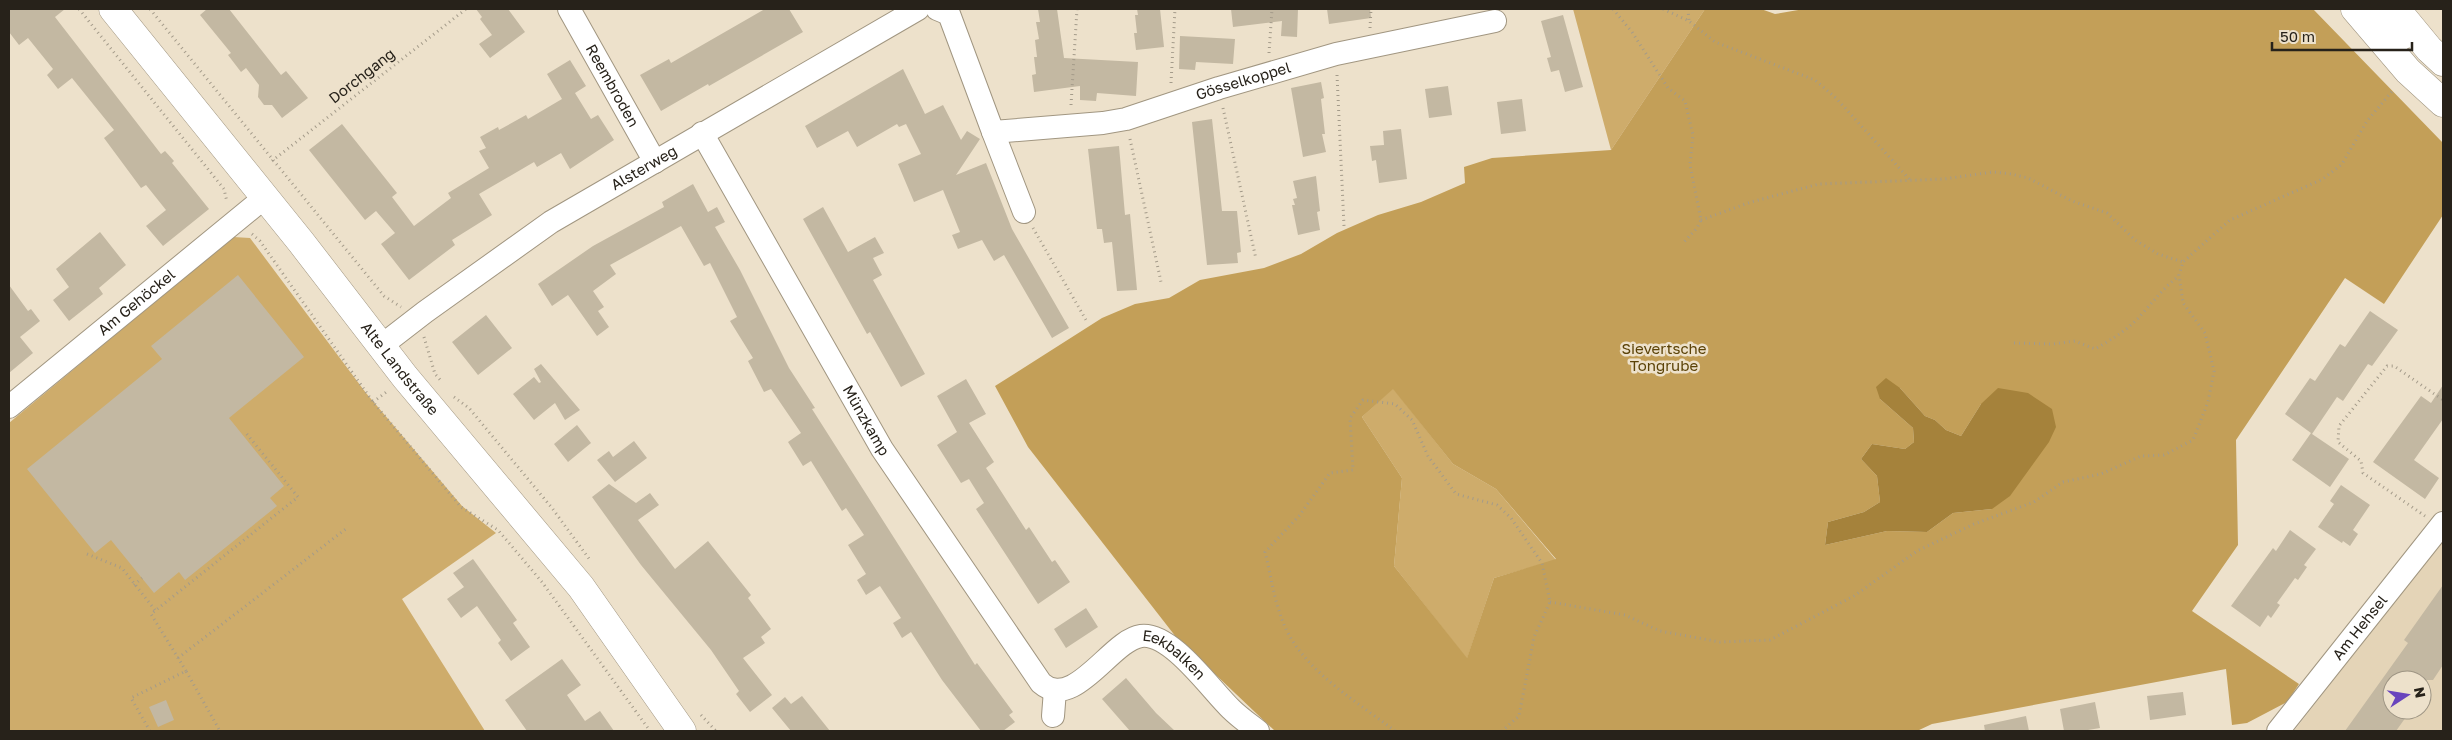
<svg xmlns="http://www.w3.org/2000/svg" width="2452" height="740" font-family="'Golos Text',sans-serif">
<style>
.built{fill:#e4d4b7;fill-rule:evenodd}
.green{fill:#ceac6b}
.forest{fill:#c39f58;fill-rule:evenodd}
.water{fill:#a5823b}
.building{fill:#c3b8a2}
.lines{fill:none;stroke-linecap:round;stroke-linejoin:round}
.minor-casing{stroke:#a19681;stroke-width:24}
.major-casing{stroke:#a19681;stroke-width:29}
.path{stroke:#a49b8a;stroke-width:3;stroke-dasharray:1 4;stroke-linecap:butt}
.minor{stroke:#fff;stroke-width:22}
.major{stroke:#fff;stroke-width:28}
.labels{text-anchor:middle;stroke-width:5;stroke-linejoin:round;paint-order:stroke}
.street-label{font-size:15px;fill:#27221a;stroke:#ede1cb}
.park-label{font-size:15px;fill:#5b4207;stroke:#ede1cb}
</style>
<rect width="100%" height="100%" fill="#ede1cb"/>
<path class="built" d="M2443,539V731H2294ZM2392,680H2422V710H2392Z"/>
<path class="green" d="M1573,9H1705L1611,150Z
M233,237L250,238L366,393L462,506L496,533L402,599L485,731H9V423Z
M1393,388L1453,464L1496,489L1556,560L1494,578L1467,659L1394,566L1402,478L1362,417Z"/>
<path class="forest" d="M1705,9H1761L1775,14L1804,9H2313L2443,143V215L2384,304L2345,278L2236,440L2238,545L2192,611L2299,684L2287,702L2247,723L2232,725L2226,669L1932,724L1917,731H1275L1176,637L1028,447L995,386L1102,318L1135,304L1169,298L1200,280L1264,268L1301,254L1337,233L1378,215L1421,202L1465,183L1464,167L1492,158L1611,150ZM1900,388L1925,416L1935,420L1946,430L1961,436L1981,404L1992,509L1953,513L1927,532L1887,531L1825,545L1828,522L1864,512L1880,502L1877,476L1861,459L1872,444L1905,449L1914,442L1913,428L1880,399ZM1393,389L1453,464L1496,489L1556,559L1494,578L1467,658L1394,566L1402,478L1362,417Z"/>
<path class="water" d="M1886,378L1900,388L1925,416L1935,420L1946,430L1961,436L1981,404L1998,388L2028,393L2052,409L2056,427L2049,442L2010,496L1992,509L1953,513L1927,532L1887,531L1825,545L1828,522L1864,512L1880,502L1877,476L1861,459L1872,444L1905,449L1914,442L1913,428L1880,399L1876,387Z"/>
<path class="building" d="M9,9H65L55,17L161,154L165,151L174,161L172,163L209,209L163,246L146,226L166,210L146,185L141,188L104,138L114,130L72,78L58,89L47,75L53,69L28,38L19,45L9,32Z
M207,9H229L281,75L286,71L308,98L282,118L272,105H264L258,97L259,85L246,68L241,72L228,55L231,53L200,15Z
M476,9H508L525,32L490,58L479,44L492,35L480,19L482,17Z
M765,9H789L803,32L709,86L708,84L661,111L640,75L669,59L671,63Z
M1038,9H1057L1064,58L1138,62L1136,96L1097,93L1096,101L1080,100V86L1034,92L1032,75L1036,74L1034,57H1037L1035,40L1039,39L1036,22H1040Z
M1137,9H1160L1164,47L1136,50L1134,33H1137L1135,15H1138Z
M1231,9H1298L1297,37L1281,36L1282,21L1233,27Z
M1327,9H1370L1371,18L1329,24Z
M1563,15L1583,87L1565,92L1559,70L1551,72L1547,58L1551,57L1541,21Z
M1180,36L1235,39L1233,64L1196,62L1195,70L1179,69Z
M570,60L586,86L575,93L591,119L598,115L614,140L570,169L561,153L537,167L534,162L479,194L492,215L452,240L455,245L409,280L381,244L395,233L376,211L365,220L309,150L342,124L397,193L392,197L414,226L451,198L448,193L489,168L479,151L486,148L480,137L498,127L499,130L526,115L528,119L562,99L547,74Z
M903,69L925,114L943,105L961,140L967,131L980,139L956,175L986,163L1012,229L1069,328L1052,338L1004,255L994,261L982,240L958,249L952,235L960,232L943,190L914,202L898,164L921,154L906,124L899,127L897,124L857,147L848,131L817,148L805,126Z
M1321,82L1324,98L1321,99L1325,134H1322L1326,152L1303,157L1291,88Z
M1448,86L1452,115L1429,118L1425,89Z
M1522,99L1526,131L1501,134L1497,102Z
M1212,119L1222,211H1237L1241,252L1237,253L1238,263L1207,265L1192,122Z
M1401,129L1407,179L1379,183L1376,160L1372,161L1370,146L1384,145L1383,131Z
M1119,146L1125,215L1130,214L1137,290L1117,291L1112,242L1104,243L1102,229H1097L1088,149Z
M1316,176L1320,211L1317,212L1320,230L1298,235L1292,205H1295L1293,199L1297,198L1293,181Z
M693,184L708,212L717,207L725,222L715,227L740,270L789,368L815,408L812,409L975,665L977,663L1013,712L1009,715L1015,722L1003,731H981L942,680L911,632L902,638L893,623L901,618L880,586L866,595L857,580L866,574L848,545L864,535L846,508L842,511L811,461L803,466L788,442L801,433L771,389L764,392L748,361L753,358L730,321L737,317L710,263L704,266L681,226L610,265L616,274L593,291L604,307L598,311L609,327L597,336L568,295L552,306L538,284L593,246L664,207L662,202Z
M823,207L848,252L875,237L884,253L873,258L882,275L873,280L925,374L901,387L870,332L867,334L803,219Z
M100,232L126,265L99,288L103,294L69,321L53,300L69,287L56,269Z
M238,275L304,357L229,418L284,486L270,498L277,506L185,580L179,572L154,593L111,540L95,553L27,469L162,359L151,346Z
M9,285L28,311L31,309L40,321L20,337L33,353L9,373Z
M2370,311L2398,330L2372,366L2368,364L2343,401L2337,397L2312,434L2349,459L2330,487L2292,460L2311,433L2285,414L2310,378L2315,381L2340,344L2345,347Z
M486,315L512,348L478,375L452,342Z
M541,364L580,410L565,420L555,403L534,420L513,394L534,377L539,383L541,382L534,369Z
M966,379L986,414L969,423L994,462L986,468L1026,530L1029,527L1052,562L1055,560L1070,582L1038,604L976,509L984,503L969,479L961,483L937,445L957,432L937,396Z
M2443,385V419L2414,460L2439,478L2425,499L2373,462L2421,396L2431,403Z
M577,425L591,443L568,462L554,444Z
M634,441L647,458L615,482L597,460L609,451L613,457Z
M609,484L636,503L650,493L659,505L638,520L675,569L708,541L751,595L748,598L771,629L761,637L765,643L743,658L772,695L750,712L736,694L739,691L711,650L641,565L592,497Z
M2341,485L2370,505L2353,530L2358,534L2350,546L2343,541L2342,543L2318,527L2334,504L2330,501Z
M2290,530L2316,549L2304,565L2307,567L2298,580L2295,578L2277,603L2280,605L2271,618L2268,615L2260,627L2231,606L2273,548L2276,551Z
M473,559L517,620L513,623L530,647L511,661L498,643L501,640L477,606L461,618L447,599L464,587L453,573Z
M2443,585V665L2433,680H2392V710H2411L2396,731H2345L2408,643L2404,640Z
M1086,608L1098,627L1066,648L1054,629Z
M562,659L581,685L567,695L585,721L600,711L614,731H527L505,700Z
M1126,678L1156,713L1175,731H1130L1102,699Z
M2183,692L2186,715L2150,720L2147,696Z
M802,696L830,731H791L772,708L785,697L791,704Z
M166,700L174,720L158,727L149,707Z
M2095,702L2100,728L2082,731H2064L2060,709Z
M2026,716L2029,731H1985L1984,725Z"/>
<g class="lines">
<g class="minor-casing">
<g id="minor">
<path id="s1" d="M569,9L655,162"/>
<path id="s2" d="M937,9L949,14L993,132L1103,123L1126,119L1219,88L1336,54L1495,21"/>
<path d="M2379,9L2404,38"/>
<path d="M993,132L1024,212"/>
<path id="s3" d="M702,133L882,449L1041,683C1074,712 1111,640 1141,636C1171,632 1211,690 1231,709C1239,717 1249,724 1258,731"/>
<path id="s4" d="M381,346L425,312L551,222L918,9"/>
<path id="s5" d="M9,407L264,198"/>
<path d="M1053,716L1055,690"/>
<path id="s6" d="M2278,731L2443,523"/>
</g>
</g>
<g class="major-casing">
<g id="major">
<path id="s7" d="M113,9L301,242L405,377L581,587L682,731"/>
<path d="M2355,9L2408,71L2443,103"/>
<path d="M2396,9L2429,49L2443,62"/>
</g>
</g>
<path class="path" d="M79,9L224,189L227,202
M150,9L384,296L401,307
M1613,9L1632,32L1668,88L1685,101L1693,135L1690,165L1701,220L1697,228L1684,242
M1663,9L1689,21L1715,42L1815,80L1836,98L1911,181
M1688,9L1689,21
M1370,28L1371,9
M1269,53L1272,9
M1337,75L1344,226
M1171,83L1175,9
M1071,105L1077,9
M1223,108L1256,259
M1130,139L1161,282
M272,161L466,9
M1701,220L1751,202L1819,184L1944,179L1993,172L2011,174L2028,178L2072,201L2107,213L2135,240L2158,254L2183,262
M1033,228L1086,320
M252,234L260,241L373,402L461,507L498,530L542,582L650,731
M424,337L435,374L442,382
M2014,343L2053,344L2075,341L2095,349C2112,339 2128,330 2141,315C2154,301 2164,287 2179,276
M454,397L469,408L552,508L590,560
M373,402L389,390
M2425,516L2363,473L2361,461L2338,442L2339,426L2387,366H2394L2443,400
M87,554L122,568L155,610
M134,585L142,578
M1550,602L1625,615L1660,631L1720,642L1770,640L1854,596L1917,551L1974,524L2034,502L2063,482L2101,474L2141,456L2164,455L2193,440L2208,402L2214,371L2205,333L2183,303L2179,275L2183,262L2230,220L2323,179L2342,164L2367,121L2394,89
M178,658L347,528
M186,671L151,614L298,497L246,433
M701,715L716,731
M150,731L131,698L186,671L220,731
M1395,731C1360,704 1316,678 1292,640C1276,615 1272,580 1265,552L1299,516L1330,473L1353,470L1350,418L1363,400L1395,404L1412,420L1428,456L1456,494L1497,505L1511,518L1542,563L1550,602L1534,637L1519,716L1502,731"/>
<use href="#minor" class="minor"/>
<use href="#major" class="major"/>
</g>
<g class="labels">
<g class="street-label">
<text transform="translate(362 76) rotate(-38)" y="5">Dorchgang</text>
<text dy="5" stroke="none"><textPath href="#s2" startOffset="396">Gösselkoppel</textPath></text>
<text dy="5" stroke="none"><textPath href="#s1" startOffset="88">Reembroden</textPath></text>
<text dy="5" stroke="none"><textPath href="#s4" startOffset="318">Alsterweg</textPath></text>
<text dy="5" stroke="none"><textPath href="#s5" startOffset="165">Am Gehöckel</textPath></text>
<text dy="5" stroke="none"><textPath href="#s7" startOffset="460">Alte Landstraße</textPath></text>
<text dy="5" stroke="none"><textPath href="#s3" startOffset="331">Münzkamp</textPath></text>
<text dy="5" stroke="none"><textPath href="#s6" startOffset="132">Am Hehsel</textPath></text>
<text dy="5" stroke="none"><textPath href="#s3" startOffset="805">Eekbalken</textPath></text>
</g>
<g class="park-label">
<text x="1664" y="354">Sievertsche<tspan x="1664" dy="17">Tongrube</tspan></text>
</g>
</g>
<rect width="2452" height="740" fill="none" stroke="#27221a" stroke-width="20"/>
<g transform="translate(2407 695) rotate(78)"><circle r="24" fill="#ede1cb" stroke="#9e9584"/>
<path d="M0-4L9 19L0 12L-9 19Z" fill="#6944bd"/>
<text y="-8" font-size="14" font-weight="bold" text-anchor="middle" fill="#27221a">N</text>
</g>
<path d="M2272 42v8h140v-8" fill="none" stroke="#27221a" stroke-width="2.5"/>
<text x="2280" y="42" font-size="15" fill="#27221a" stroke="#ede1cb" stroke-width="4" paint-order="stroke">50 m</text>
</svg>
